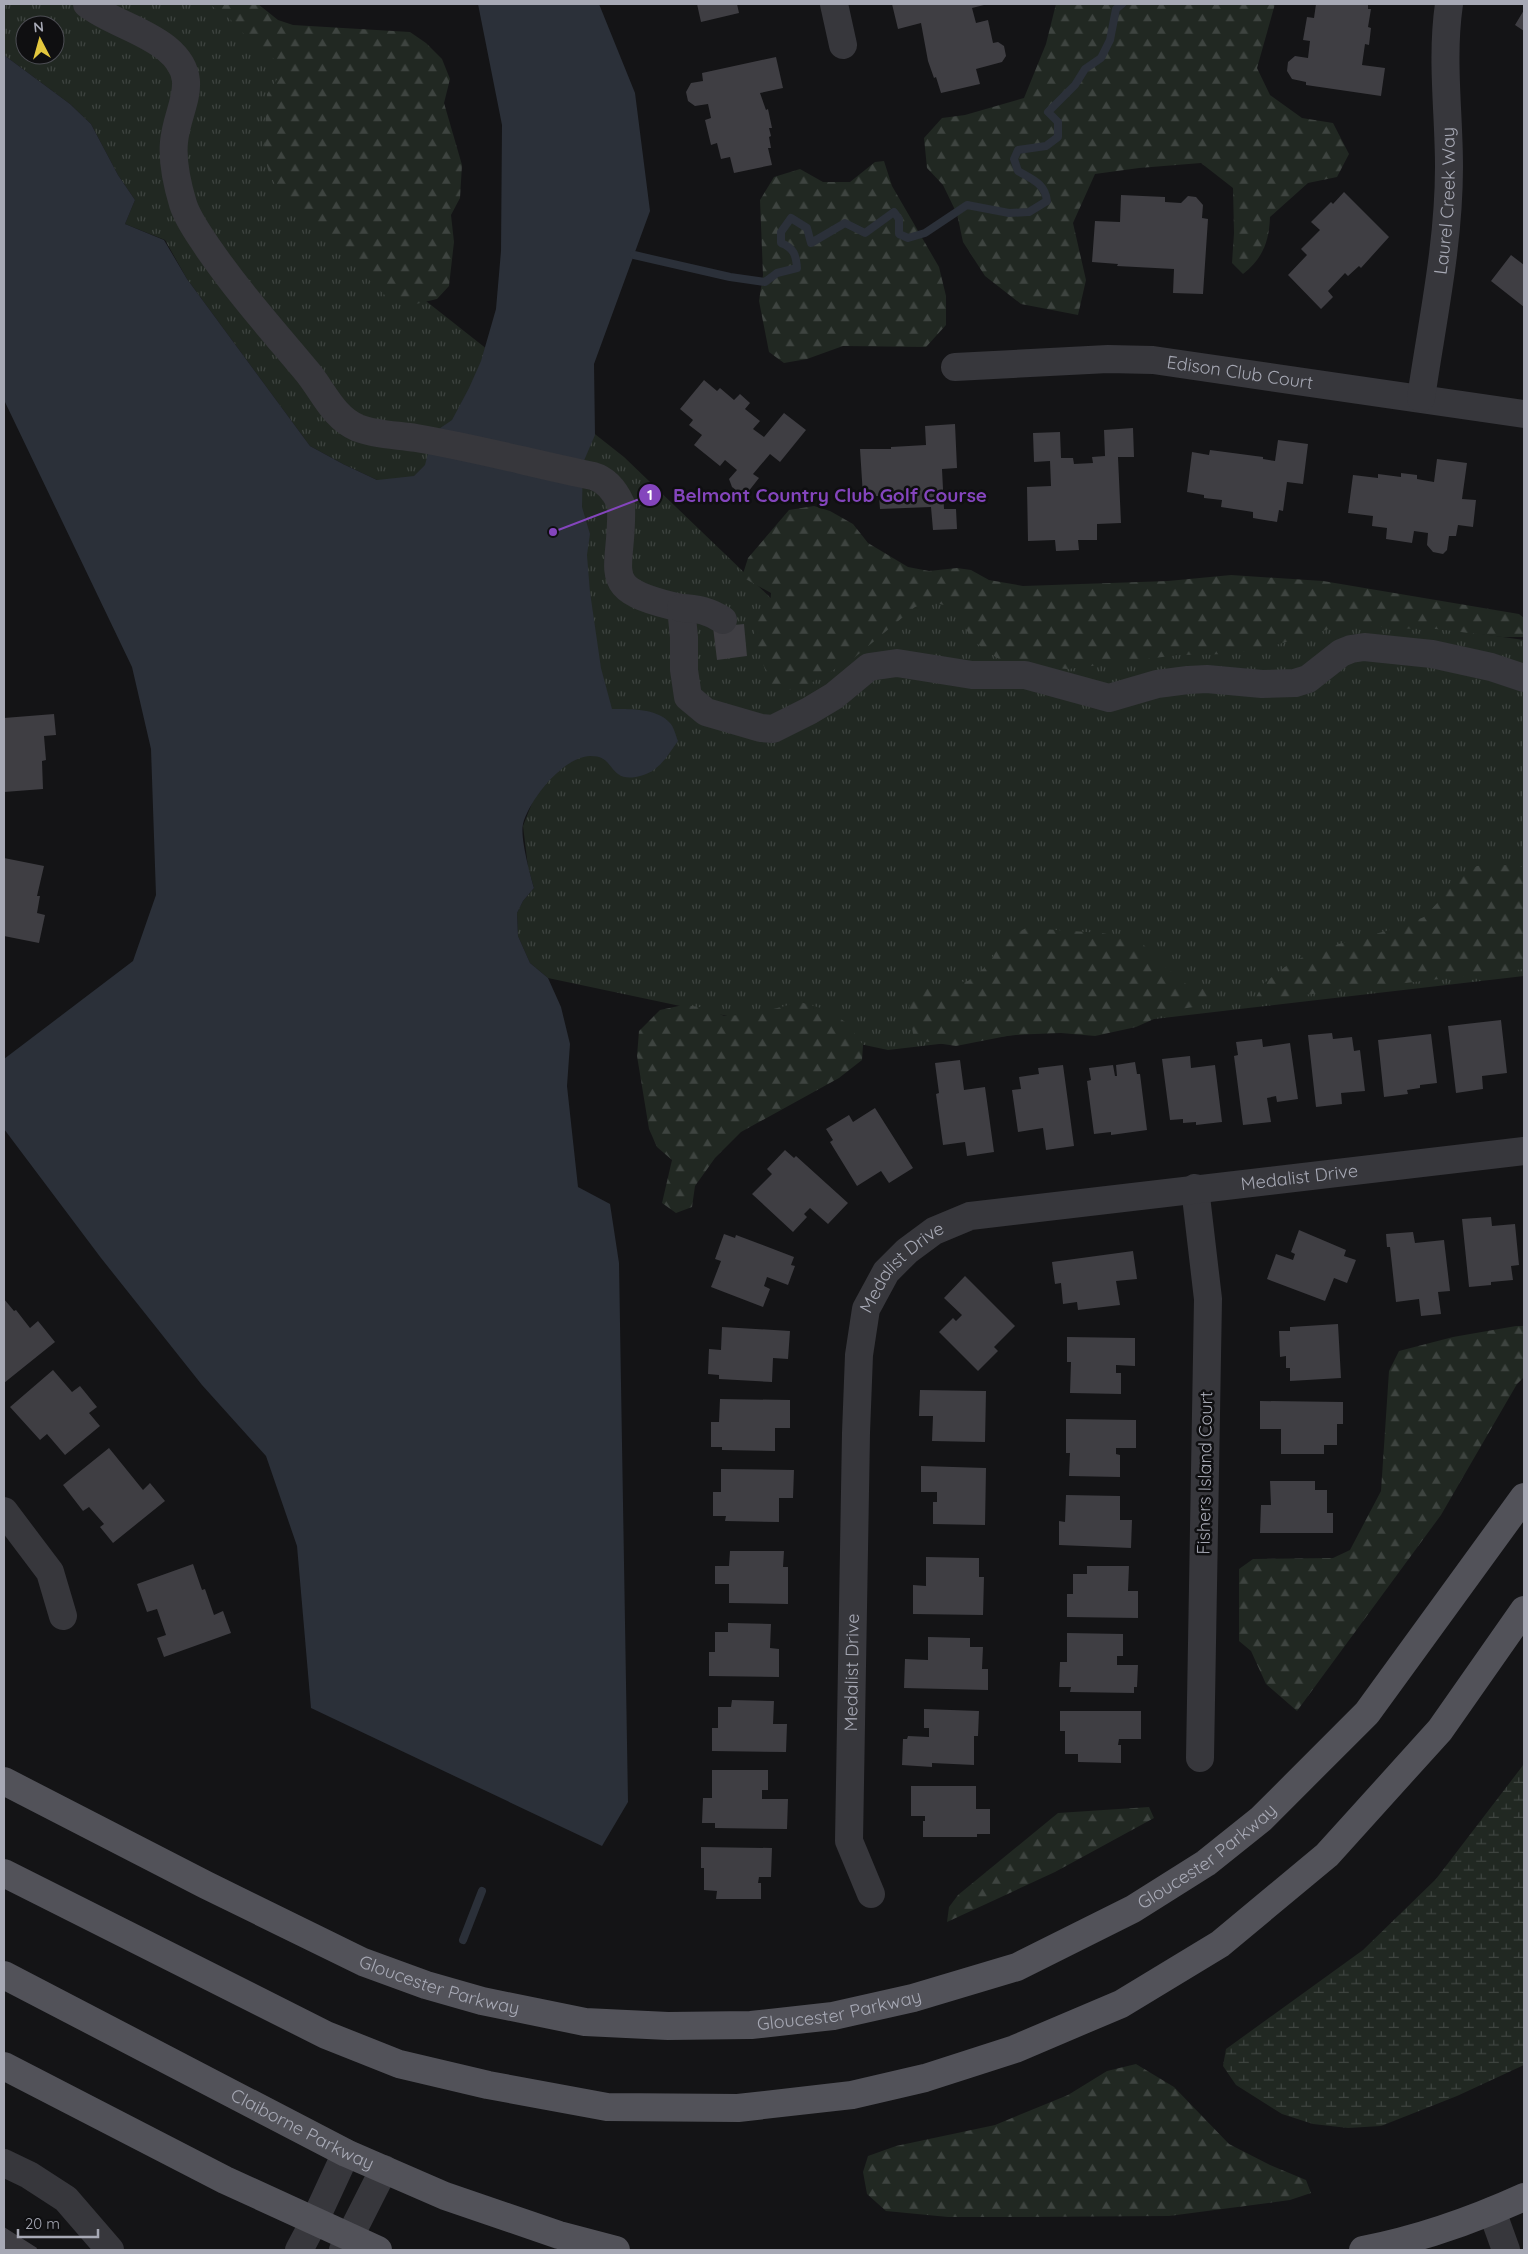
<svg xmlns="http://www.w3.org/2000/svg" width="1528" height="2254" font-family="Quicksand,sans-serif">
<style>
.grass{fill:url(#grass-tufts);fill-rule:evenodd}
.forest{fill:url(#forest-firs)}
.wetland{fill:url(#wetland-marsh)}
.water{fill:#2b3039}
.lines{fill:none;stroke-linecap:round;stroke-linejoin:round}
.stream{stroke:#2b3039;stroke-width:8}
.building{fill:#3f3e43}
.minor{stroke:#37373c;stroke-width:28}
.major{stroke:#525259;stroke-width:28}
.labels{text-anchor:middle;stroke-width:5;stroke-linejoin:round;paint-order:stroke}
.street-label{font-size:18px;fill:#a7a9b5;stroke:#0f0f11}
.leader{fill:none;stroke:#8445bd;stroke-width:2}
.callout-dot{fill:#8445bd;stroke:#0f0f11;stroke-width:2}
.mark-label{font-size:15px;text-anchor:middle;font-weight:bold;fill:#fff}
.callout-label{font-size:19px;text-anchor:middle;font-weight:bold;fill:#8445bd;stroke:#0f0f11;stroke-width:5;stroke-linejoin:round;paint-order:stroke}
</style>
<defs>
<pattern id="grass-tufts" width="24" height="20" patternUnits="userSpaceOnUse" patternTransform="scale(1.25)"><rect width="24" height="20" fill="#212822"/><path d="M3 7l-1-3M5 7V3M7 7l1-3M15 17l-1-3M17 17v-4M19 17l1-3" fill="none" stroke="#3e4440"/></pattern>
<pattern id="forest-firs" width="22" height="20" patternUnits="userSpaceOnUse" patternTransform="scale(1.25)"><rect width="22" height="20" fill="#212822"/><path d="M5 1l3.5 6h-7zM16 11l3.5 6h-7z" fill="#3e4440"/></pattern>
<pattern id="wetland-marsh" width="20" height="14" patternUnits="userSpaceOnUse" patternTransform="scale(1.25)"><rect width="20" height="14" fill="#212822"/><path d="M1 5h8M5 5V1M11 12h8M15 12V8" fill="none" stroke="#3e4440"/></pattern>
</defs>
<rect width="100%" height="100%" fill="#141416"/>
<path class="grass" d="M4,4H228L280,41L412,290L624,457L778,605L1137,585L1524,640V976L888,1050L548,978L530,963L518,936L517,913L523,901L534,888L528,867L523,826L534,798L377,480L343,464L310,446L187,279L165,240L125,224L135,200L118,175L91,124L70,104L4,55ZM25,25H55V55H25Z"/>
<path class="forest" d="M209,4H258L278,20L293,25L410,32L426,43L442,59L450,79L444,103L462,165L460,198L451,215L454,242L449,286L437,299L416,304L391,301L281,195L269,173L264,154L267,94L280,75L278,62L253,44L230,19Z
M1056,4H1275L1257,68L1270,95L1302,118L1333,123L1349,154L1337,177L1308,183L1270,217C1269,242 1263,258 1243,274L1232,263L1234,233L1233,188L1201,163L1139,168L1095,174L1073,223L1086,280L1078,315L1021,304L985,276L963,242L957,214L943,185L927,168L924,138L942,118L965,115L1024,98L1046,44Z
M884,161L892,186L939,267L946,296V325L926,347L843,346L807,359L784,363L769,352L759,301L763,275L760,200L774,177L800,169L823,182H850L875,162Z
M814,506L830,511L853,524L868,543L908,567L929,571L957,568L971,570L989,580L1023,586L1168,581L1231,575L1323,581L1519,614L1524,618V637H1502L1428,628L1395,629L1368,624L1342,625L1276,645L1230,654L1178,655L1068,669L1040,667L997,658L972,640L962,621L949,606L930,602L915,607L854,658L799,690L771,688L754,636L756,615L770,606L771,593L742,577L748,558L789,510Z
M1506,865L1524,867V969L1254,1001L1263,984L1289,964L1317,950L1397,928L1424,917L1442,898L1452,879L1477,866Z
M1026,928L1102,933L1140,941L1163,965L1186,984L1208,990L1218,1000L1200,1006L1174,1010L1136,1027L1095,1036L1061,1033L1012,1035L956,1046L923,1041L913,1034L909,1007L914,989L968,981L988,965L1001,942Z
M800,1002L828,1010L848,1024L863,1045L862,1060L839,1078L741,1132L715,1158L695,1186L692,1207L676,1213L662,1203L672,1160L657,1147L649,1129L637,1056L639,1031L660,1010L683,1005L708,1008L724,1016L754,1014Z
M1516,1326H1524V1377L1517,1384L1441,1515L1297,1711L1266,1684L1251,1651L1239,1641V1569L1253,1559L1333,1558L1350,1550L1381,1491L1389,1371L1399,1351L1453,1337Z
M1149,1807L1154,1818L1055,1872L947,1922L949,1907L958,1895L1058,1813Z
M1136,2064L1174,2087L1229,2144L1270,2165L1306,2180L1311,2193L1290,2200L1169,2216L1025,2217H948L886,2211L867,2194L863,2172L868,2156L896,2146L995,2125L1068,2095L1107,2071Z"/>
<path class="wetland" d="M1524,1764V2065L1457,2096L1381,2126L1348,2128L1313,2124L1282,2114L1236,2085L1223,2066L1226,2049L1363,1950L1436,1879Z"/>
<path class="water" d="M478,4H599L635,93L650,211L594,364L595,435L583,463L582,507L590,534L587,555L590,592L601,668L612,709C630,709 657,708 670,723C674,727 676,736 678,741C666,758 658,773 636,777C629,778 623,778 618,774C607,765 608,756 590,756C563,757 529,800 523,824C520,838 530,874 534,888L523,901L517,913L518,936L530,963L548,978L561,1007L570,1044L567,1086L578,1187L610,1204L619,1263L628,1802L602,1846L311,1708L297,1546L266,1456L202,1385L101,1258L4,1129V1059L133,961L156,895L151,749L132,667L4,400V55L70,104L91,124L118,175L135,200L125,224L164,240L187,279L310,446L343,464L377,480L414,476L425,465L433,433L452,420L469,388L481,361L496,309L501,251L502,125Z"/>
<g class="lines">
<path class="stream" d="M634,255L730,277L765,282L777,273L797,268C796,255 794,248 781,243V232L791,218L807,228L811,243L845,223L865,233L894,212L899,219V234L908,238L925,233L967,205L1009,213L1029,212L1047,201C1045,183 1031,179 1018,171L1014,159L1018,150L1046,146L1058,137V122L1048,112L1075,85L1085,69L1101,58L1110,40L1116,9L1122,4
M463,1940L482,1891"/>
</g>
<path class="building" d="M697,4H737L739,13L701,22Z
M892,4H988L972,8L976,23L988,20L993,43L998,42L1004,46L1006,56L1002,62L976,69L980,84L941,93L936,77L934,78L928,61L921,23L898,29Z
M1316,4H1368V9H1371L1368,27L1371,28L1369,45L1365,44L1362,65L1385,68L1381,96L1306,85V82L1292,79L1287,71L1288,62L1295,56L1308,58L1310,41L1303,40L1307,17L1314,18Z
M1524,10V31L1515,25Z
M776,57L783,88L760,93L766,110L768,109L772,128H769L771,136L769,137L771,148H768L772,165L734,173L730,157L721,159L717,143L711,145L705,120L711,118L708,104L695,106L688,101L686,92L691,83L703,81L702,73Z
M1344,192L1389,237L1361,268L1359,266L1348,276L1345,273L1328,291L1333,297L1321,309L1288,275L1307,255L1301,249L1320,230L1311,222L1331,202L1333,204Z
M1121,195L1165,197V202L1181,203L1188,196L1196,197L1203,205L1202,218L1208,219L1203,294L1173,293L1174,269L1117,266L1118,264L1092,262L1095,221L1120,222Z
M1511,255L1524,265V307L1491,281Z
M704,380L717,391L720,388L734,400L740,394L750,403L745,409L760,421L753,429L764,437L784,413L806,430L780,462L770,454L753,474L759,478L748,492L740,493L732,487L729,479L737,470L725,460L720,466L694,445L702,435L689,425L693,420L680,409Z
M955,424L957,468L942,469L944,509H956L957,529L933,530L931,507L880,509L879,496H863L860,449H891V447L926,445L925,426Z
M1133,428L1134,457H1118L1121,523L1097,524V540H1078L1079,550L1056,551L1055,540L1028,541L1027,487L1051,486L1050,461L1034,462L1033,433L1060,432L1061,458H1073L1074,464L1093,463L1092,457L1105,456L1104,430Z
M1278,440L1308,444L1303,484L1287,482L1283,511L1279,510L1277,522L1253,518V512L1221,507L1222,500L1204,498V495L1187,492L1192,452L1209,455L1210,450L1263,457V459L1275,461Z
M1437,459L1467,463L1462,499L1476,500L1473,527L1458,525L1456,536H1449L1447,550L1443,554L1433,552L1427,545L1428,533L1414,531L1412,543L1386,539L1387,528L1372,526L1373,516L1348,513L1353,475L1378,478V474L1401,477V473L1417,475V479L1434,482Z
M744,624L747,656L717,660L713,627Z
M54,714L56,735L44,736L46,760L42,761L43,789L4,792V718Z
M4,858L44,866L37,896H40L37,913L45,915L39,943L4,936Z
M1501,1020L1507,1073L1482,1076L1483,1089L1456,1093L1448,1026Z
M1332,1033L1333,1039L1352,1037L1354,1051L1360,1050L1365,1091L1341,1093L1342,1104L1316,1107L1308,1035Z
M1431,1034L1437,1083L1420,1085V1088L1407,1090L1408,1094L1384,1097L1378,1040Z
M1262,1039L1263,1047L1290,1043L1298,1099L1277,1102L1276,1096L1267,1098L1271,1122L1243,1125L1234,1056L1238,1055L1236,1042Z
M1190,1056L1191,1068L1215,1065L1222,1122L1196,1125V1122L1183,1123V1119L1170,1120L1162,1059Z
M960,1060L964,1090L985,1087L994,1152L967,1156L965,1142L943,1145L936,1094L939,1093L935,1063Z
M1135,1062L1137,1074H1140L1147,1130L1111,1135V1132L1094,1134L1087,1081L1091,1080L1089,1068L1113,1065L1115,1076H1117L1116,1065Z
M1063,1065L1074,1146L1046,1150L1043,1128L1018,1132L1012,1090L1021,1089L1019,1077L1039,1074L1038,1068Z
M875,1108L913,1168L889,1183L881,1171L857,1186L830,1142L833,1140L826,1129L849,1115L853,1122Z
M785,1150L794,1158L796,1156L848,1203L828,1224L810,1208L804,1214L807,1217L793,1232L752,1194L772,1174L767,1169Z
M1491,1217L1492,1226L1515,1224L1519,1265L1511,1266L1513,1280L1491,1282V1285L1469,1287L1462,1219Z
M1299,1230L1346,1250L1344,1256L1356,1260L1347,1283L1334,1278L1325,1301L1267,1279L1276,1254L1293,1260L1295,1254L1291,1252Z
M1413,1232L1415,1243L1444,1240L1450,1291L1438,1292L1441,1314L1421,1316L1419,1299L1396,1302L1390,1247H1387L1386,1234Z
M724,1234L735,1238L736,1235L794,1257L791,1265L795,1266L788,1285L767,1277L764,1286L770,1289L763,1307L711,1287L721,1261L715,1259Z
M1133,1251L1137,1279L1116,1281L1120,1305L1078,1310L1077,1302L1063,1304L1061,1283L1055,1284L1052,1262Z
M965,1276L1015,1326L994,1347L998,1351L978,1371L939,1332L953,1318L956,1321L962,1315L944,1298Z
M4,1299L14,1311L16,1310L30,1328L38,1321L55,1342L4,1383Z
M1338,1324L1341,1378L1290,1381V1368H1286V1356L1280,1357L1279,1331H1290V1327Z
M722,1327L790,1331L788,1359L773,1358L772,1382L719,1379V1375L708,1374L709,1349L721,1350Z
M1067,1337L1135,1338V1366L1116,1365V1373H1121V1394L1070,1393L1071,1362H1067Z
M53,1370L72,1392L80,1386L97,1407L89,1413L100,1426L65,1455L47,1434L40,1440L10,1407Z
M920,1390L986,1391L985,1442L932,1441L933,1416H919Z
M720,1399L790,1400V1428H775V1451L722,1450V1447H711V1422H719Z
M1260,1401L1343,1402V1424H1337V1445H1324V1454H1281V1429H1260Z
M1066,1419L1136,1420V1448H1116V1454L1120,1455V1477L1069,1476L1070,1453H1066Z
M109,1448L143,1490L150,1483L165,1501L113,1543L100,1527L104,1524L89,1507L83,1511L63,1485Z
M921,1466L986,1468L985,1525L933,1524V1502H937V1492H921Z
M721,1469L794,1470L793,1498H779V1522L725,1521L726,1516H713V1492H721Z
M1270,1481H1315V1490H1327V1513H1333V1533H1260L1261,1505H1271Z
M1066,1495L1120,1496V1520H1132L1131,1548L1059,1545V1521L1065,1522Z
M730,1551H784L783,1567H788V1604L729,1603V1584H715V1566H729Z
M926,1557L979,1558V1577H984L983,1615L913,1614V1585L926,1586Z
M193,1564L202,1590L205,1589L214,1615L223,1611L231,1633L164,1657L157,1638L166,1635L157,1609L147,1612L137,1584Z
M1087,1566H1129L1128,1591H1138V1618L1067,1617V1594H1073V1574H1087Z
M728,1623L771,1624L770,1648L779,1649V1677L709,1676V1652H715V1632H728Z
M1067,1633L1123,1634V1656H1117V1665H1138L1137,1687H1134V1693L1070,1692L1071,1687H1059L1060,1662H1067Z
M928,1637L970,1638V1647H983L982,1669H988V1690L904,1688L905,1659L928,1660Z
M732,1700L774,1701L773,1724H787L786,1752L712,1751V1728H718V1707H731Z
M924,1709L979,1711L978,1736H974V1765L932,1763V1767L902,1765L903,1739H907L908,1736L929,1737V1728H924Z
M1060,1711H1141V1739H1119L1118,1745H1121V1763L1078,1762V1754H1065V1731H1060Z
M712,1770H768V1790H762V1799H788L787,1829L715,1828V1823H702L703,1798H712Z
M911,1786H976V1809H990V1834H977V1837H923V1821H925V1816H911Z
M701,1847L772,1848L771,1877H759L758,1883H761V1899H716L717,1891L704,1890V1868H701Z
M4,2227L37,2248L36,2250H4Z"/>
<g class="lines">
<g class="minor">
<path d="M87,4C111,22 142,29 166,48C204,79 177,106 174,142C172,162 177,184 183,204C188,220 199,234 208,248C239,293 274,332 309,374C324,393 334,418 358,428C376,435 398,435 416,438C476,448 534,464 593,476C607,480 615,491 621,504C624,575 593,588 681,608L684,637V670L688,697L706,712L761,728L773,729L809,711L834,696L869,667L897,663L972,675H1025L1109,698L1157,684L1188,680L1207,679L1262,684L1295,683L1308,679L1341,653L1351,649L1364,647L1432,654L1491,667L1524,678"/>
<path d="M834,4L843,45"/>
<path id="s1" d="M955,367L1108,359L1153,360L1524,414"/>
<path id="s2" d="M1421,398C1432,322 1449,245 1449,167C1449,112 1441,59 1449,4"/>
<path d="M681,608C697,608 709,611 723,620"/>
<path d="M1195,1188L1208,1299L1200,1758"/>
<path d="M4,1511L50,1572L63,1616"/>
<path id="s3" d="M871,1894L849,1841L856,1433L859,1355L866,1309L886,1272L907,1251L934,1231L970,1216L1524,1151"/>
<path d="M4,2163L29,2175L66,2199L110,2250"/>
<path d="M1492,2211L1506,2250"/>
<path d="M299,2250L315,2220L346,2153"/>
<path d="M343,2250L384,2169"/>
</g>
<g class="major">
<path id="s4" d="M4,1781L206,1885L363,1962L426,1985L482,2001L585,2022L668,2026L751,2025L833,2016L913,1998L1017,1967L1133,1909L1206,1863L1261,1819L1367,1713L1524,1497"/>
<path d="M4,1873L326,2035L399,2064L488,2085L607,2107L738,2108L852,2095L925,2078L1015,2049L1121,2004L1220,1944L1327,1855L1440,1730L1524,1610"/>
<path id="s5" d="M4,1975L346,2153L445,2196L559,2235L616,2250"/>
<path d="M4,2066L225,2180L378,2250"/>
<path d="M1363,2250C1420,2239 1471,2221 1524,2197"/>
</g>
</g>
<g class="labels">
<g class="street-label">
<text dy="6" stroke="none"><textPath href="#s2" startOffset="199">Laurel Creek Way</textPath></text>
<text dy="6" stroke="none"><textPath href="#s1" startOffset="286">Edison Club Court</textPath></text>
<text dy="6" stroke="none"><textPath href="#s3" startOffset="1066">Medalist Drive</textPath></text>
<text dy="6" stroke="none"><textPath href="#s3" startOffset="646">Medalist Drive</textPath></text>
<text transform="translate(1205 1473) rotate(-89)" y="6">Fishers Island Court</text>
<text dy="6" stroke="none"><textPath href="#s3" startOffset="226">Medalist Drive</textPath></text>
<text dy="6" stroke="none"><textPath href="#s4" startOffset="1292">Gloucester Parkway</textPath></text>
<text dy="6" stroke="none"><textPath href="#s4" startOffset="482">Gloucester Parkway</textPath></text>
<text dy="6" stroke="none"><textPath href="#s4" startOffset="888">Gloucester Parkway</textPath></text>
<text dy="6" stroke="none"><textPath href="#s5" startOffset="336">Claiborne Parkway</textPath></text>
</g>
</g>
<path class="leader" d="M553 532L650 495"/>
<g class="callout-dot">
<circle cx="553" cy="532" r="5"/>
<circle cx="650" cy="495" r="12"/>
</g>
<g class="mark-label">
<text x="650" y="500">1</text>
</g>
<g class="callout-label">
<text x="830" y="502">Belmont Country Club Golf Course</text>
</g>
<rect width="1528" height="2254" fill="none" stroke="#a7a9b5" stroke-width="10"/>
<g transform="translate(40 40) rotate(354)"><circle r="24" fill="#0f0f11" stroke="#4c4d53"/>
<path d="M0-4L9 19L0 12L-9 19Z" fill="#e4c83e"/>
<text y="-8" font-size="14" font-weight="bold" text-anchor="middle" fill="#a7a9b5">N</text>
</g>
<path d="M18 2229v8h80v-8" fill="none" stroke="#a7a9b5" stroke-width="2.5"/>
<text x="25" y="2229" font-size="15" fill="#a7a9b5" stroke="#0f0f11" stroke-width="4" paint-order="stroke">20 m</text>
</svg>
